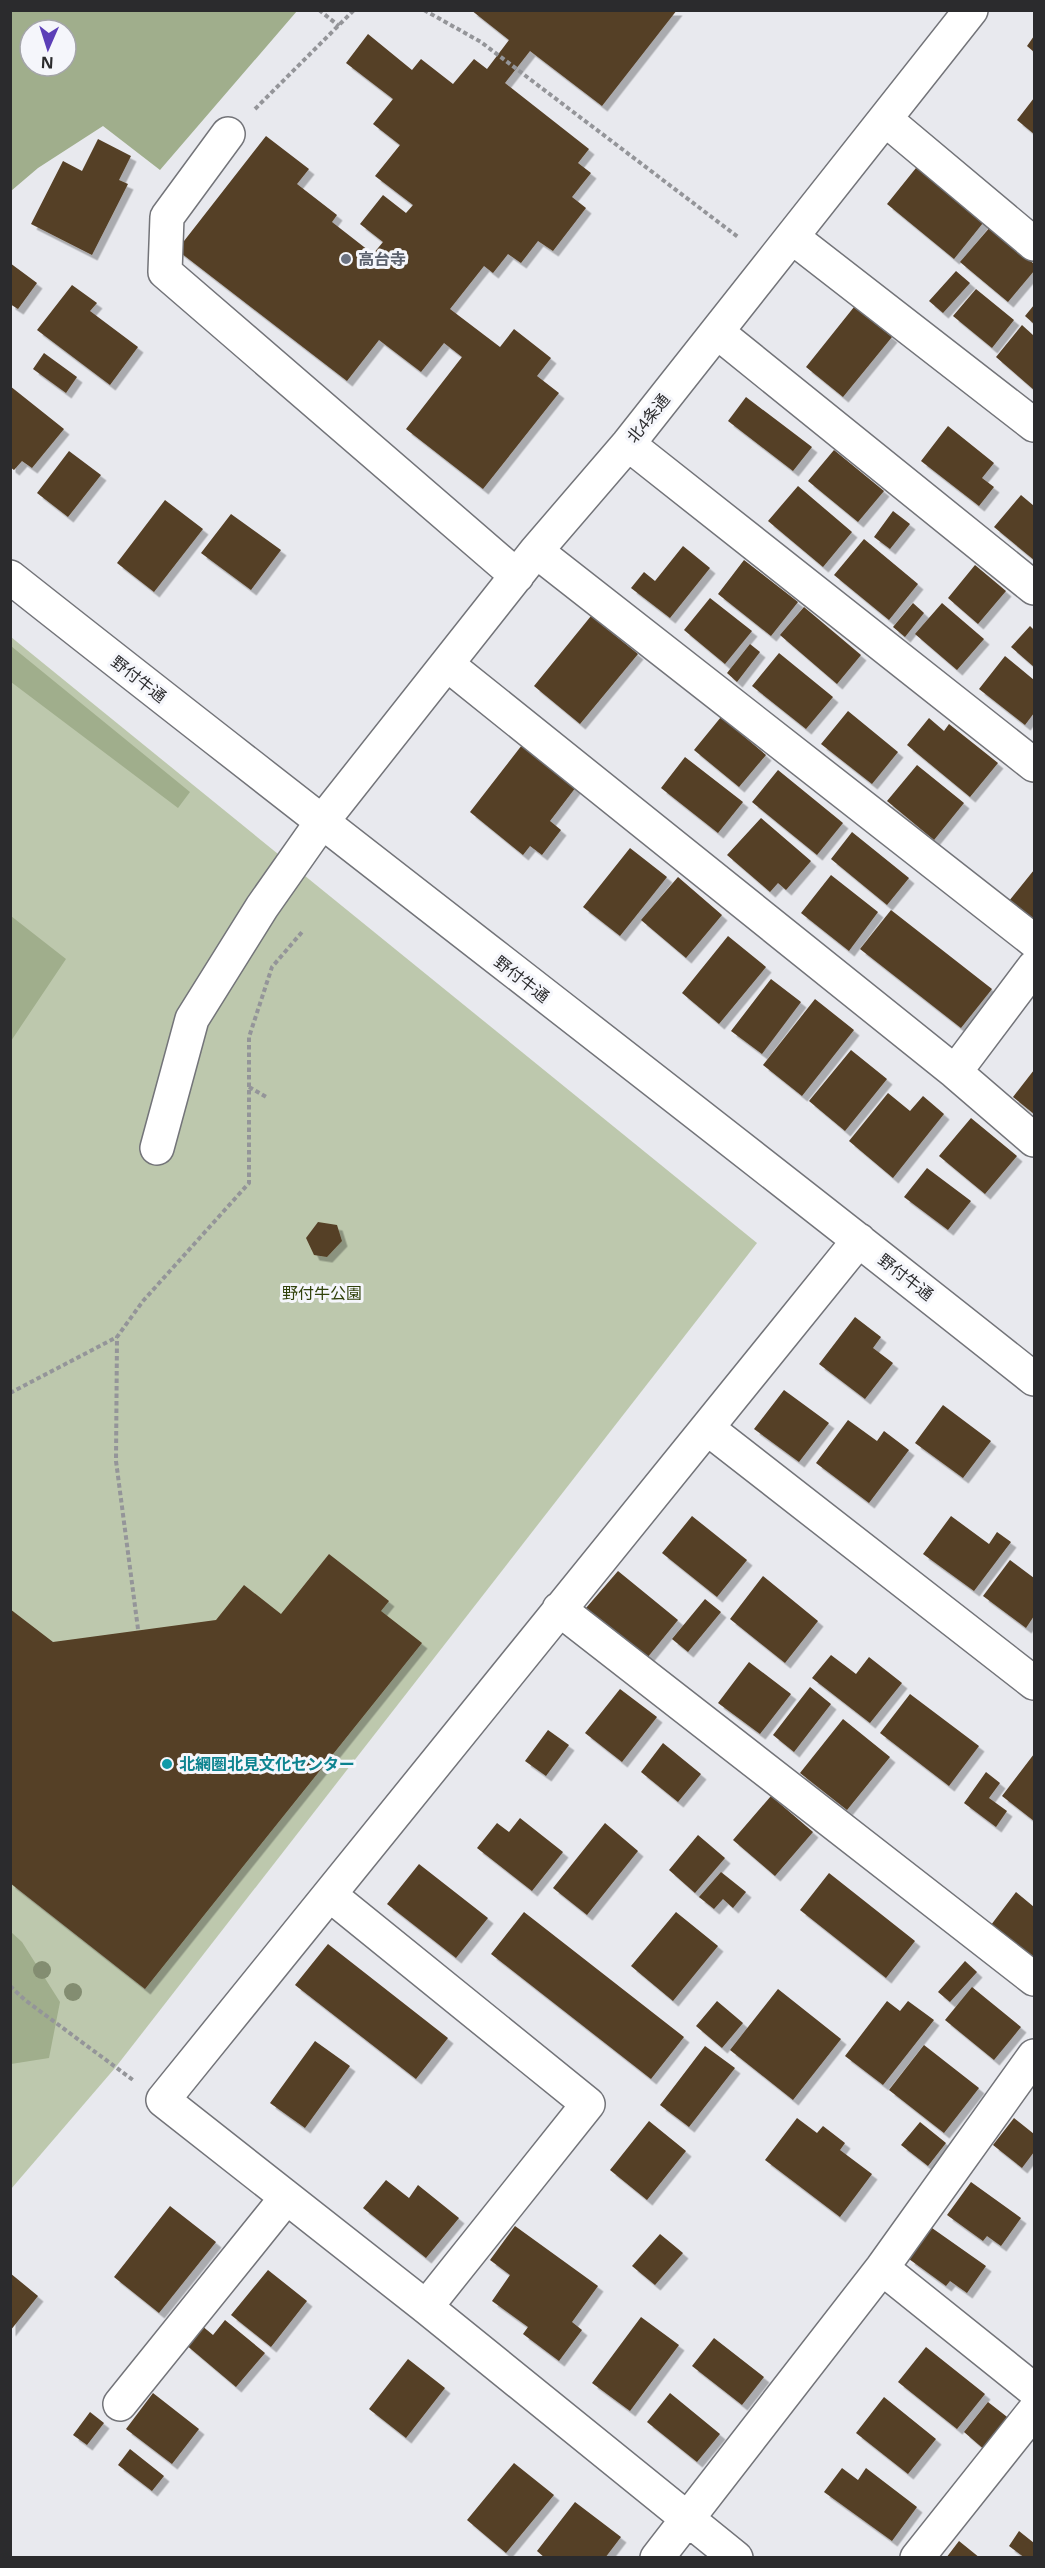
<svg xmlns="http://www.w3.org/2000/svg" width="1045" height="2568" font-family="'Noto Sans','Noto Sans JP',sans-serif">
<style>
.green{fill:#bdc8ad}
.forest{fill:#a0ae8c;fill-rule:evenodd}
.building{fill:#553f25;filter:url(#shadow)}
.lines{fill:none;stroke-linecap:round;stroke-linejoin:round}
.minor-casing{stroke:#737479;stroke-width:36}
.path{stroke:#949599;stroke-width:4;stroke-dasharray:4.5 3;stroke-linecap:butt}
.minor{stroke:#fff;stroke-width:33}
.tree{fill:#838d71}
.worship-dot{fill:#6b7280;stroke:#f5f6fb;stroke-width:2}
.culture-dot{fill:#0f9aa8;stroke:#f5f6fb;stroke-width:2}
.labels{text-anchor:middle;stroke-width:6;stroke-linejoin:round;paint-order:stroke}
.worship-label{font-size:16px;font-weight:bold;fill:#5b616d;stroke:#f5f6fb;text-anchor:start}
.street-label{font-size:16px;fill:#2b2b2d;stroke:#f5f6fb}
.park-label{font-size:16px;fill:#30410a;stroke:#f5f6fb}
.culture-label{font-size:16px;font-weight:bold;fill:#0d838f;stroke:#f5f6fb;text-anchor:start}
</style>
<defs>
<filter id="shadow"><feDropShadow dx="5.5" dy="5.5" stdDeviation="0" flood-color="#0004"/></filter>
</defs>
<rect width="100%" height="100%" fill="#e8e9ee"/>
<path class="green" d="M11,637L757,1243L115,2068L11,2189Z"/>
<path class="forest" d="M11,10H297V11L160,170L103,126L38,168L11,191ZM30,30H66V66H30Z
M11,646L190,792L178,808L11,682Z
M11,916L66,959L11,1041Z
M11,1932L22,1942L60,2002L49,2058L11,2064Z"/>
<path class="building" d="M471,10H677L602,106L530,51L505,83L589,149L578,163L591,173L572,197L586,208L553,251L538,241L521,263L508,254L493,273L484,266L450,309L500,347L514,329L551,358L537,376L559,393L483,489L406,429L462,357L444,343L421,372L379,340L347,381L177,250L266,136L309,169L297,184L337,215L332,222L373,254L383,242L360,224L383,195L406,213L413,205L375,176L400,145L373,124L393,99L346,63L368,34L412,70L421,59L453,84L474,59L487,69L509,40Z
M1034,36V52L1027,46Z
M1034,98V134L1017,120Z
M98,139L131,156L119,180L128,184L92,255L31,224L63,161L82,171Z
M920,163L987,218L954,259L887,204Z
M991,226L1034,264V271L1008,302L960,262Z
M10,263L37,283L18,309L10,304Z
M956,271L970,283L943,313L929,301Z
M72,285L97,303L90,311L138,347L110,385L37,330Z
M976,289L1014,320L992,348L953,316Z
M1034,305V324L1025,316Z
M854,307L892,337L843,397L806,367Z
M1022,325L1034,336V390L996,357Z
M44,353L77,377L66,393L33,369Z
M10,386L64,429L32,468L22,461L14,470L10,467Z
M746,397L812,447L793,471L728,421Z
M948,426L994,463L982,478L994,487L979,506L921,461Z
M834,450L884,491L858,522L808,481Z
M69,451L101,475L68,517L37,493Z
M798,486L852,532L823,567L768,521Z
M1021,495L1034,506V560L994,527Z
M165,500L203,529L154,592L117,563Z
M893,511L910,524L890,549L874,537Z
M231,514L281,550L251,590L201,553Z
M864,539L918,584L889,620L834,575Z
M683,546L710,568L670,618L631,588L644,572L655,581Z
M744,560L798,602L771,636L718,594Z
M975,565L1006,591L978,624L948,598Z
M710,598L752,631L725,664L684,630Z
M913,603L924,613L905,637L893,627Z
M942,603L984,639L957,670L915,634Z
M804,607L861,655L837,684L780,635Z
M591,616L638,654L580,724L534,686Z
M1030,626L1034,630V667L1011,647Z
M750,644L760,652L737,682L727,673Z
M779,653L833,697L806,729L752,686Z
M1005,656L1034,680V713L1025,725L979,689Z
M848,711L898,752L872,784L821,744Z
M721,717L766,755L739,787L694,750Z
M929,718L944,731L949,724L998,763L970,797L907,745Z
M522,745L576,787L550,821L561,830L542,855L530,846L523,855L470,812Z
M685,757L743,802L718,833L661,788Z
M917,765L964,803L934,840L887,801Z
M778,770L843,823L817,855L752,802Z
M761,818L811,861L786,890L778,883L770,892L727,855Z
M852,832L909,878L887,905L831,859Z
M630,848L667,877L620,936L583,907Z
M1034,870V922L1009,901Z
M831,875L878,912L849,951L801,913Z
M678,877L722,915L686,958L641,920Z
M891,910L992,989L961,1028L860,949Z
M728,936L766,967L719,1024L682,993Z
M771,979L801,1002L762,1054L731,1031Z
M815,999L854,1030L802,1096L763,1065Z
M851,1050L887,1079L845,1131L809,1101Z
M1034,1070V1114L1013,1097Z
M888,1093L910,1111L923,1096L944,1114L893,1178L849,1141Z
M971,1118L1017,1156L985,1194L939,1156Z
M927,1168L971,1201L948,1230L904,1197Z
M318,1222L337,1225L342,1241L327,1257L314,1255L306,1238Z
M855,1317L881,1337L873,1348L893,1363L865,1399L819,1364Z
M784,1390L829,1423L799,1462L754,1429Z
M943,1405L991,1441L963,1478L915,1443Z
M848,1420L877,1441L884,1431L909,1450L869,1503L816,1463Z
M692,1516L747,1560L717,1597L662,1553Z
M951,1516L989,1544L997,1532L1011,1542L974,1591L923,1554Z
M329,1554L389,1601L381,1611L422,1643L145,1989L10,1883V1609L53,1642L216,1620L244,1585L281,1614Z
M1010,1560L1034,1578V1616L1026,1628L983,1596Z
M618,1571L678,1620L647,1658L586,1608Z
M763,1576L818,1621L785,1663L730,1619Z
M705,1599L721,1612L688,1652L672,1639Z
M831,1655L856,1674L869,1657L902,1683L870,1723L812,1678Z
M749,1662L791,1694L760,1734L718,1703Z
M810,1687L831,1704L794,1752L773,1735Z
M620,1689L657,1717L622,1762L585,1733Z
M910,1694L979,1746L949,1786L880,1733Z
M843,1719L890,1757L847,1810L800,1773Z
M548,1730L569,1745L546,1776L525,1761Z
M663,1743L701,1774L678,1802L641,1772Z
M1034,1754V1821L1002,1796Z
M986,1772L1000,1783L989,1798L1007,1811L996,1827L964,1803Z
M771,1796L813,1832L775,1876L733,1840Z
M520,1818L563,1852L532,1891L477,1848L497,1823L509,1832Z
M605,1823L638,1851L587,1915L553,1888Z
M698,1835L725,1858L695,1893L669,1870Z
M419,1864L488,1918L456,1958L387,1904Z
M721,1872L746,1892L733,1908L723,1899L714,1909L699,1897Z
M829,1873L915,1941L886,1978L800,1910Z
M1016,1892L1034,1907V1958L991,1925Z
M524,1912L684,2037L651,2079L491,1954Z
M676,1912L718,1946L673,2001L631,1966Z
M328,1944L448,2038L416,2079L295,1985Z
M965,1961L977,1972L950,2002L938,1992Z
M972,1987L1021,2027L994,2060L945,2020Z
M778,1989L841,2039L793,2100L730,2050Z
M717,2001L743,2023L722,2048L696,2026Z
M887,2001L900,2011L908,2001L934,2020L883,2085L845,2056Z
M315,2041L350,2066L305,2128L270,2103Z
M924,2045L979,2088L944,2133L889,2090Z
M705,2046L735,2068L689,2127L660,2105Z
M797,2118L817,2133L823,2126L845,2143L840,2150L872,2174L840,2217L765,2160Z
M1014,2118L1034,2134V2152L1022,2168L993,2145Z
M649,2121L686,2151L647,2200L610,2170Z
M920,2122L946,2143L928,2166L901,2145Z
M386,2180L409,2198L418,2185L459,2218L426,2258L363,2208Z
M971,2182L1021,2218L1001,2246L987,2236L983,2241L947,2215Z
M170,2206L216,2242L159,2313L114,2277Z
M515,2226L598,2286L572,2322L582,2330L559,2361L523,2334L528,2327L492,2301L510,2275L490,2260Z
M932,2228L986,2266L967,2293L950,2281L946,2286L909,2259Z
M660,2234L683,2253L655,2285L632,2266Z
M268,2270L307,2301L271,2347L231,2315Z
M10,2273L38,2296L10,2331Z
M641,2317L679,2345L630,2411L592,2383Z
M225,2320L265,2353L236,2387L185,2344L201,2325L213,2335Z
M714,2338L764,2377L742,2405L692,2366Z
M926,2347L985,2394L957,2429L898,2382Z
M408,2359L445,2388L406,2438L369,2409Z
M153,2393L199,2429L172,2464L126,2429Z
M670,2393L720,2434L697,2462L647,2422Z
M884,2397L936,2439L908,2474L856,2433Z
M988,2402L1011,2420L986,2451L964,2432Z
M90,2412L104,2423L87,2445L73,2435Z
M130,2449L164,2476L152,2491L118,2465Z
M514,2463L554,2495L506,2553L467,2520Z
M842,2468L858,2480L866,2468L917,2507L892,2541L824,2492Z
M575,2502L621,2537L605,2558H545L537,2551Z
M1019,2531L1034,2543V2558H1025L1009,2546Z
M959,2541L980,2558H946Z"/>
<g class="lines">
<g class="minor-casing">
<path id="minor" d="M885,119L1034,244
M228,134L167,217L165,272L517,576
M792,237L1034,425
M717,332L1034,588
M628,444L1034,765
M536,551L1034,941
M10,577C350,846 695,1109 1034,1379
M448,665L955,1072L1034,1140
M955,1072L1034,967
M157,1148L192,1019L262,907L321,823L536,551L628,444L971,10
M707,1428L1034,1683
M559,1609L1034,1979
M330,1895L588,2104L426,2307
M882,2268L1034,2390
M120,2404L286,2198
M657,2558L882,2268L1034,2056
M736,2558L426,2307L163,2100L859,1240
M917,2558L1034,2411"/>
</g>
<path class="path" d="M319,10L339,26
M424,10L481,42L738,237
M255,109L354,10
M249,1087L268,1098
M10,1393L117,1337
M138,1629L116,1461L117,1337L143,1301L249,1183V1037L272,967L302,932
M10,1986L25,2000L133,2080"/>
<use href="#minor" class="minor"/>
</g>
<g class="tree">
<circle cx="42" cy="1970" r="9"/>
<circle cx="73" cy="1992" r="9"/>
</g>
<circle class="worship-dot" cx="346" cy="259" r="6"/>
<circle class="culture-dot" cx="167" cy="1764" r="6"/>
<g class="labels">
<g class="worship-label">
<text x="358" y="265">高台寺</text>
</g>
<g class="street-label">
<text transform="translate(648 418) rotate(-51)" y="6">北4条通</text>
<text transform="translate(139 679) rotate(38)" y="6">野付牛通</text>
<text transform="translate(522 979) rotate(38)" y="6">野付牛通</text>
<text transform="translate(906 1277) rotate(38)" y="6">野付牛通</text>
</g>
<g class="park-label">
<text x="322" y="1299">野付牛公園</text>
</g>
<g class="culture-label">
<text x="179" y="1770">北網圏北見文化センター</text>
</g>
</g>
<rect width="1045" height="2568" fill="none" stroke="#2b2b2d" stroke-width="24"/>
<g transform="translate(48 48) rotate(183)"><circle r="28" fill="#f5f6fb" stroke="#a4a5a9" stroke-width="1.5"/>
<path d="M0-4.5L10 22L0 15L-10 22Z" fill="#5c3fb7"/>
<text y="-9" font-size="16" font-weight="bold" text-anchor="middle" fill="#2b2b2d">N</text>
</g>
</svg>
